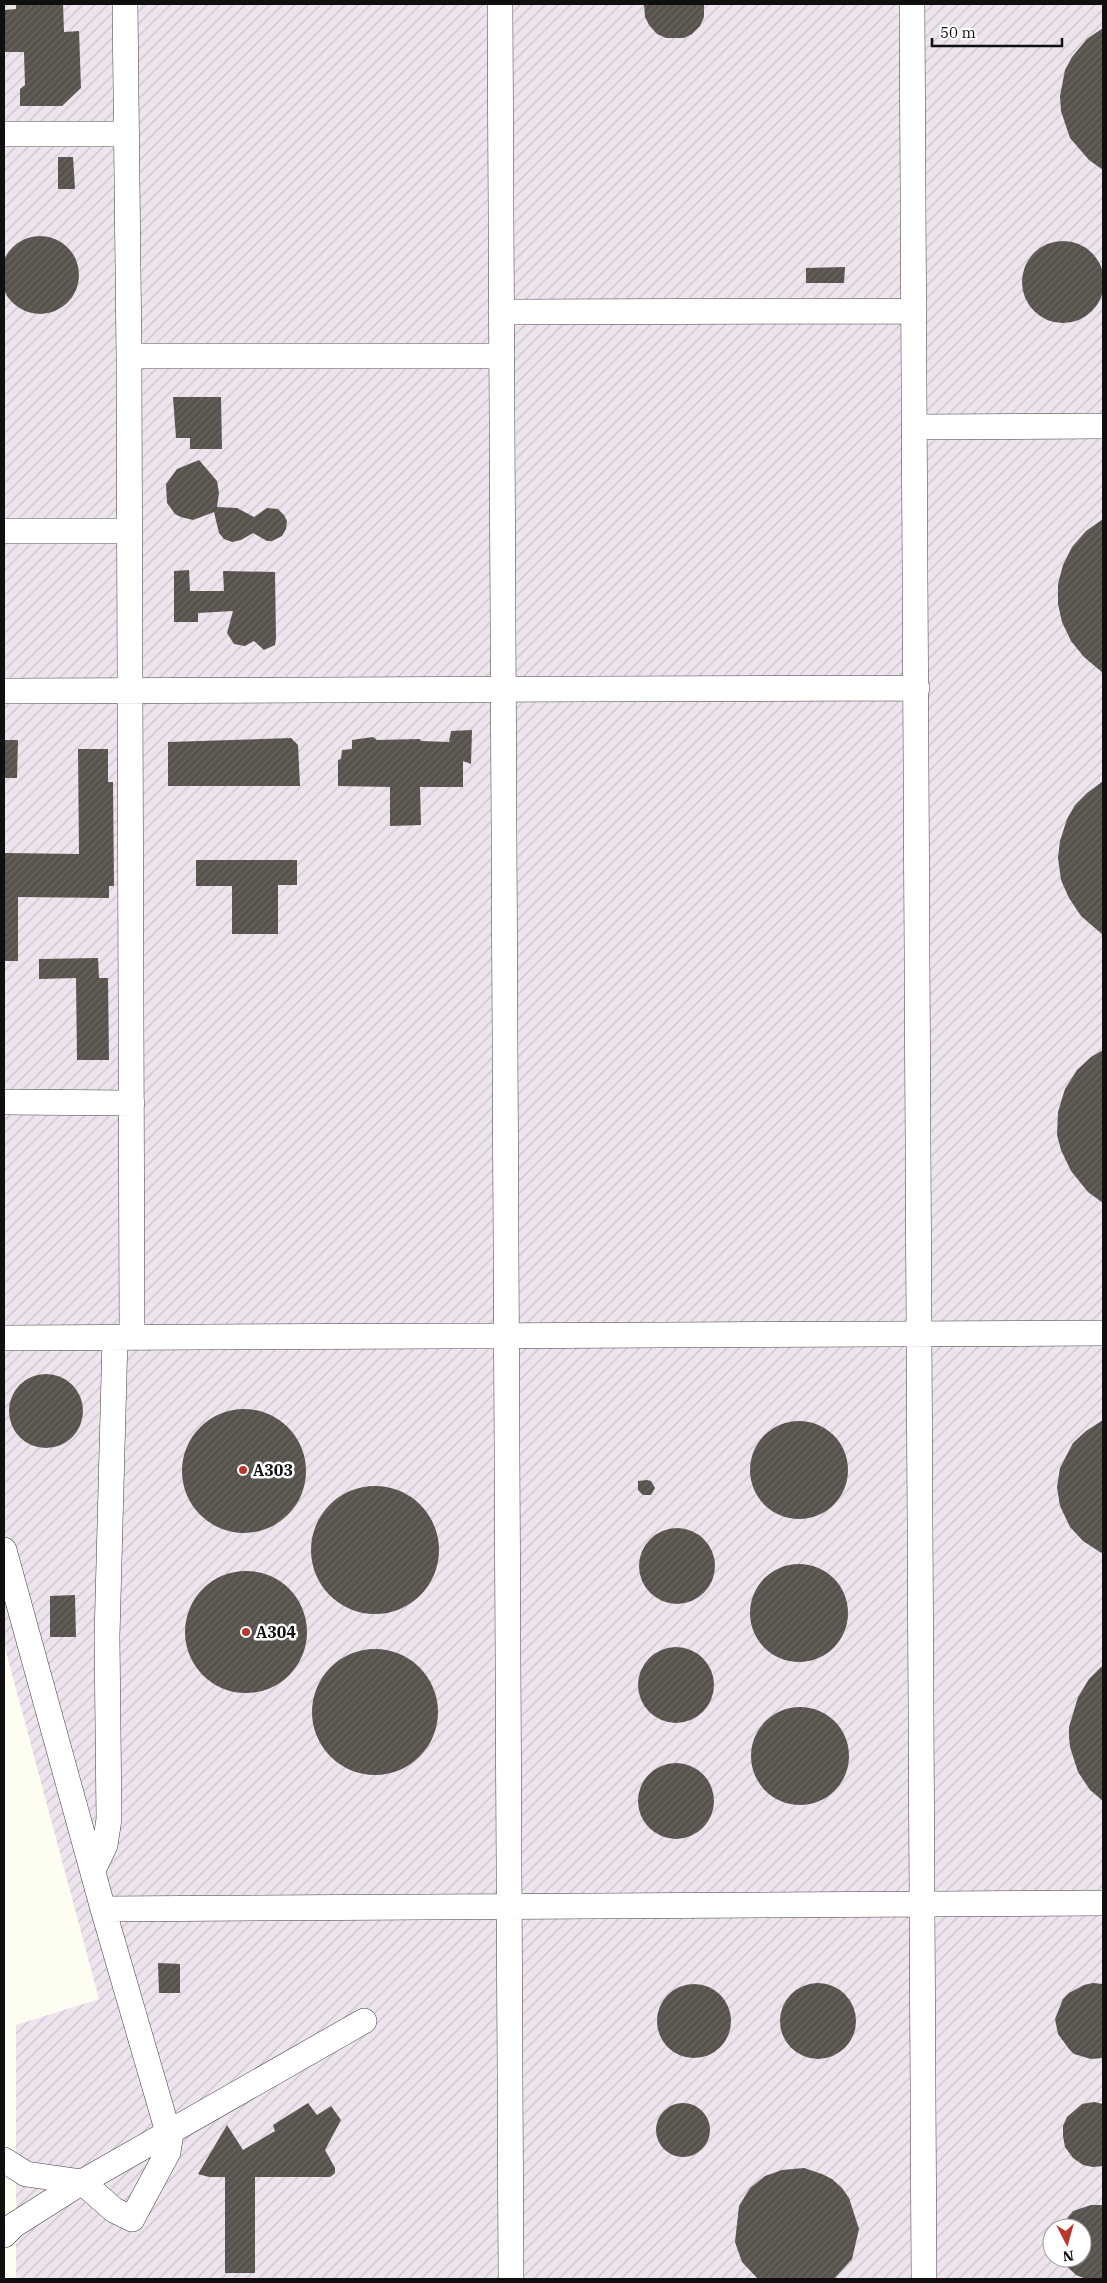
<svg xmlns="http://www.w3.org/2000/svg" width="1107" height="2283" font-family="'IBM Plex Serif',serif">
<style>
.industrial{fill:url(#industrial-furrows);fill-rule:evenodd}
.building{fill:url(#building-hatch)}
.lines{fill:none;stroke-linecap:round;stroke-linejoin:round}
.minor-casing{stroke:#424242;stroke-width:26}
.minor{stroke:#fff;stroke-width:25}
.poi-dot{fill:#b7382f;stroke:#fff;stroke-width:2}
.labels{text-anchor:middle;stroke-width:5;stroke-linejoin:round;paint-order:stroke}
.poi-label{font-size:16px;font-weight:bold;fill:#0f0f0f;stroke:#fff;text-anchor:start}
</style>
<defs>
<pattern id="industrial-furrows" width="10" height="10" patternUnits="userSpaceOnUse" patternTransform="scale(1.25)"><rect width="10" height="10" fill="#ede4ed"/><path d="M-1 1l2-2M0 10L10 0M9 11l2-2" fill="none" stroke="#cac2ca"/></pattern>
<pattern id="building-hatch" width="6" height="6" patternUnits="userSpaceOnUse" patternTransform="scale(1.25)"><rect width="6" height="6" fill="#57524c"/><path d="M-1 1l2-2M0 6l6-6M5 7l2-2" fill="none" stroke="#6a6661"/></pattern>
</defs>
<rect width="100%" height="100%" fill="#fefdf2"/>
<path class="industrial" d="M4,4H1103V2279H16V2025L99,1999L4,1644ZM1052,2228H1082V2258H1052Z"/>
<path class="building" d="M16,4H63L64,32L79,31L81,88L62,106H20V89L25,85L24,52H4V10L16,9Z
M644,4H704V17L700,26L692,34L684,38H666L657,34L649,25L645,17Z
M1103,28V170L1089,160L1070,138L1061,111L1060,96L1065,70L1072,57L1087,39Z
M58,157H73L75,189H58Z
M1 275a39 39 0 1 1 78 0a39 39 0 1 1-78 0Z
M1022 282a41 41 0 1 1 82 0a41 41 0 1 1-82 0Z
M845,267L844,283H806V268Z
M173,397H221L222,449H190V438H176Z
M199,460L217,481L219,493L217,507L237,508L254,517L267,508L278,509L284,515L287,521L286,529L282,536L272,541H267L253,533L241,540L232,542L224,539L219,533L214,512L193,520L181,517L175,514L167,503L166,484L177,469Z
M1103,519V673L1084,657L1071,641L1062,622L1058,604V584L1063,565L1072,547L1086,531Z
M189,570L190,591H224L223,571L275,572L276,639L275,645L264,650L254,641L245,646L234,644L227,633L233,611L198,613V622H174V571Z
M472,730L471,764L463,761V787H420L421,825L390,826V787L338,786V760L341,759L342,750L352,749V740L373,737L377,740L420,739L421,741L449,742L451,731Z
M291,738L298,745L300,786H168V742Z
M4,740H18L17,778H4Z
M78,749H108V782H113L114,886H109V898L18,897V961H4V853L79,854Z
M1103,781V935L1081,916L1069,898L1061,880L1058,858L1060,841L1067,819L1075,805L1087,793Z
M196,860H297V885H278V934H232V886H196Z
M98,958L99,978H108L109,1060H77L76,978L39,979V959Z
M1103,1050V1203L1088,1192L1071,1171L1061,1150L1057,1135L1058,1112L1065,1089L1077,1070L1091,1057Z
M9 1411a37 37 0 1 1 74 0a37 37 0 1 1-74 0Z
M182 1471a62 62 0 1 1 124 0a62 62 0 1 1-124 0Z
M1103,1420V1554L1083,1541L1070,1527L1060,1506L1057,1487L1060,1468L1073,1443L1086,1431Z
M750 1470a49 49 0 1 1 98 0a49 49 0 1 1-98 0Z
M647,1480L651,1481L655,1488L651,1495H643L638,1490V1481Z
M311 1550a64 64 0 1 1 128 0a64 64 0 1 1-128 0Z
M639 1566a38 38 0 1 1 76 0a38 38 0 1 1-76 0Z
M750 1613a49 49 0 1 1 98 0a49 49 0 1 1-98 0Z
M185 1632a61 61 0 1 1 122 0a61 61 0 1 1-122 0Z
M75,1595L76,1637H50V1596Z
M638 1685a38 38 0 1 1 76 0a38 38 0 1 1-76 0Z
M312 1712a63 63 0 1 1 126 0a63 63 0 1 1-126 0Z
M1103,1665V1801L1090,1790L1078,1772L1070,1747L1069,1737V1727L1078,1697L1089,1679Z
M751 1756a49 49 0 1 1 98 0a49 49 0 1 1-98 0Z
M638 1801a38 38 0 1 1 76 0a38 38 0 1 1-76 0Z
M158,1963L180,1964V1993H159Z
M1093,1983L1103,1984V2058L1091,2059L1074,2054L1069,2049L1058,2034L1055,2019L1063,1999L1069,1993L1084,1985Z
M780 2021a38 38 0 1 1 76 0a38 38 0 1 1-76 0Z
M657 2021a37 37 0 1 1 74 0a37 37 0 1 1-74 0Z
M1094,2102L1103,2104V2166L1093,2167L1083,2165L1073,2158L1065,2147L1063,2136V2126L1067,2117L1082,2104Z
M308,2103L317,2115L331,2106L341,2120L325,2150L335,2168V2173L330,2177H255V2273H225V2177H209L198,2174L227,2125L243,2150L275,2131L273,2125Z
M656 2130a27 27 0 1 1 54 0a27 27 0 1 1-54 0Z
M804,2168L822,2174L832,2179L842,2188L849,2198L859,2229L852,2259L834,2279H758L742,2262L735,2242L739,2206L750,2188L765,2176L782,2170Z
M1091,2205H1103V2279H1086L1076,2275L1058,2258H1082V2228H1059L1073,2211Z"/>
<g class="lines">
<g class="minor-casing">
<path id="minor" d="M125,4L129,356H502
M500,4L511,2279
M912,4L924,2279
M4,134H126
M501,312L914,311
M129,356L132,1337
M915,427L1103,426
M4,531H129
M4,691L917,688
M4,1102L132,1103
M4,1338L1103,1333
M4,1550L103,1909L170,2139L168,2152L132,2219L114,2210L82,2182L26,2174L4,2160
M93,1870L105,1845L109,1819L107,1637L115,1338
M103,1909L1103,1903
M4,2235L14,2225L82,2182L364,2021"/>
</g>
<use href="#minor" class="minor"/>
</g>
<g class="poi-dot">
<circle cx="243" cy="1470" r="5"/>
<circle cx="246" cy="1632" r="5"/>
</g>
<g class="labels">
<g class="poi-label">
<text x="253" y="1476">A303</text>
<text x="256" y="1638">A304</text>
</g>
</g>
<rect width="1107" height="2283" fill="none" stroke="#0f0f0f" stroke-width="10"/>
<g transform="translate(1067 2243) rotate(174)"><circle r="24" fill="#ffffff" stroke="#9f9f9f"/>
<path d="M0-4L9 19L0 12L-9 19Z" fill="#b7382f"/>
<text y="-8" font-size="14" font-weight="bold" text-anchor="middle" fill="#0f0f0f">N</text>
</g>
<path d="M932 38v8h130v-8" fill="none" stroke="#0f0f0f" stroke-width="2.5"/>
<text x="940" y="38" font-size="15" fill="#0f0f0f" stroke="#ffffff" stroke-width="4" paint-order="stroke">50 m</text>
</svg>
